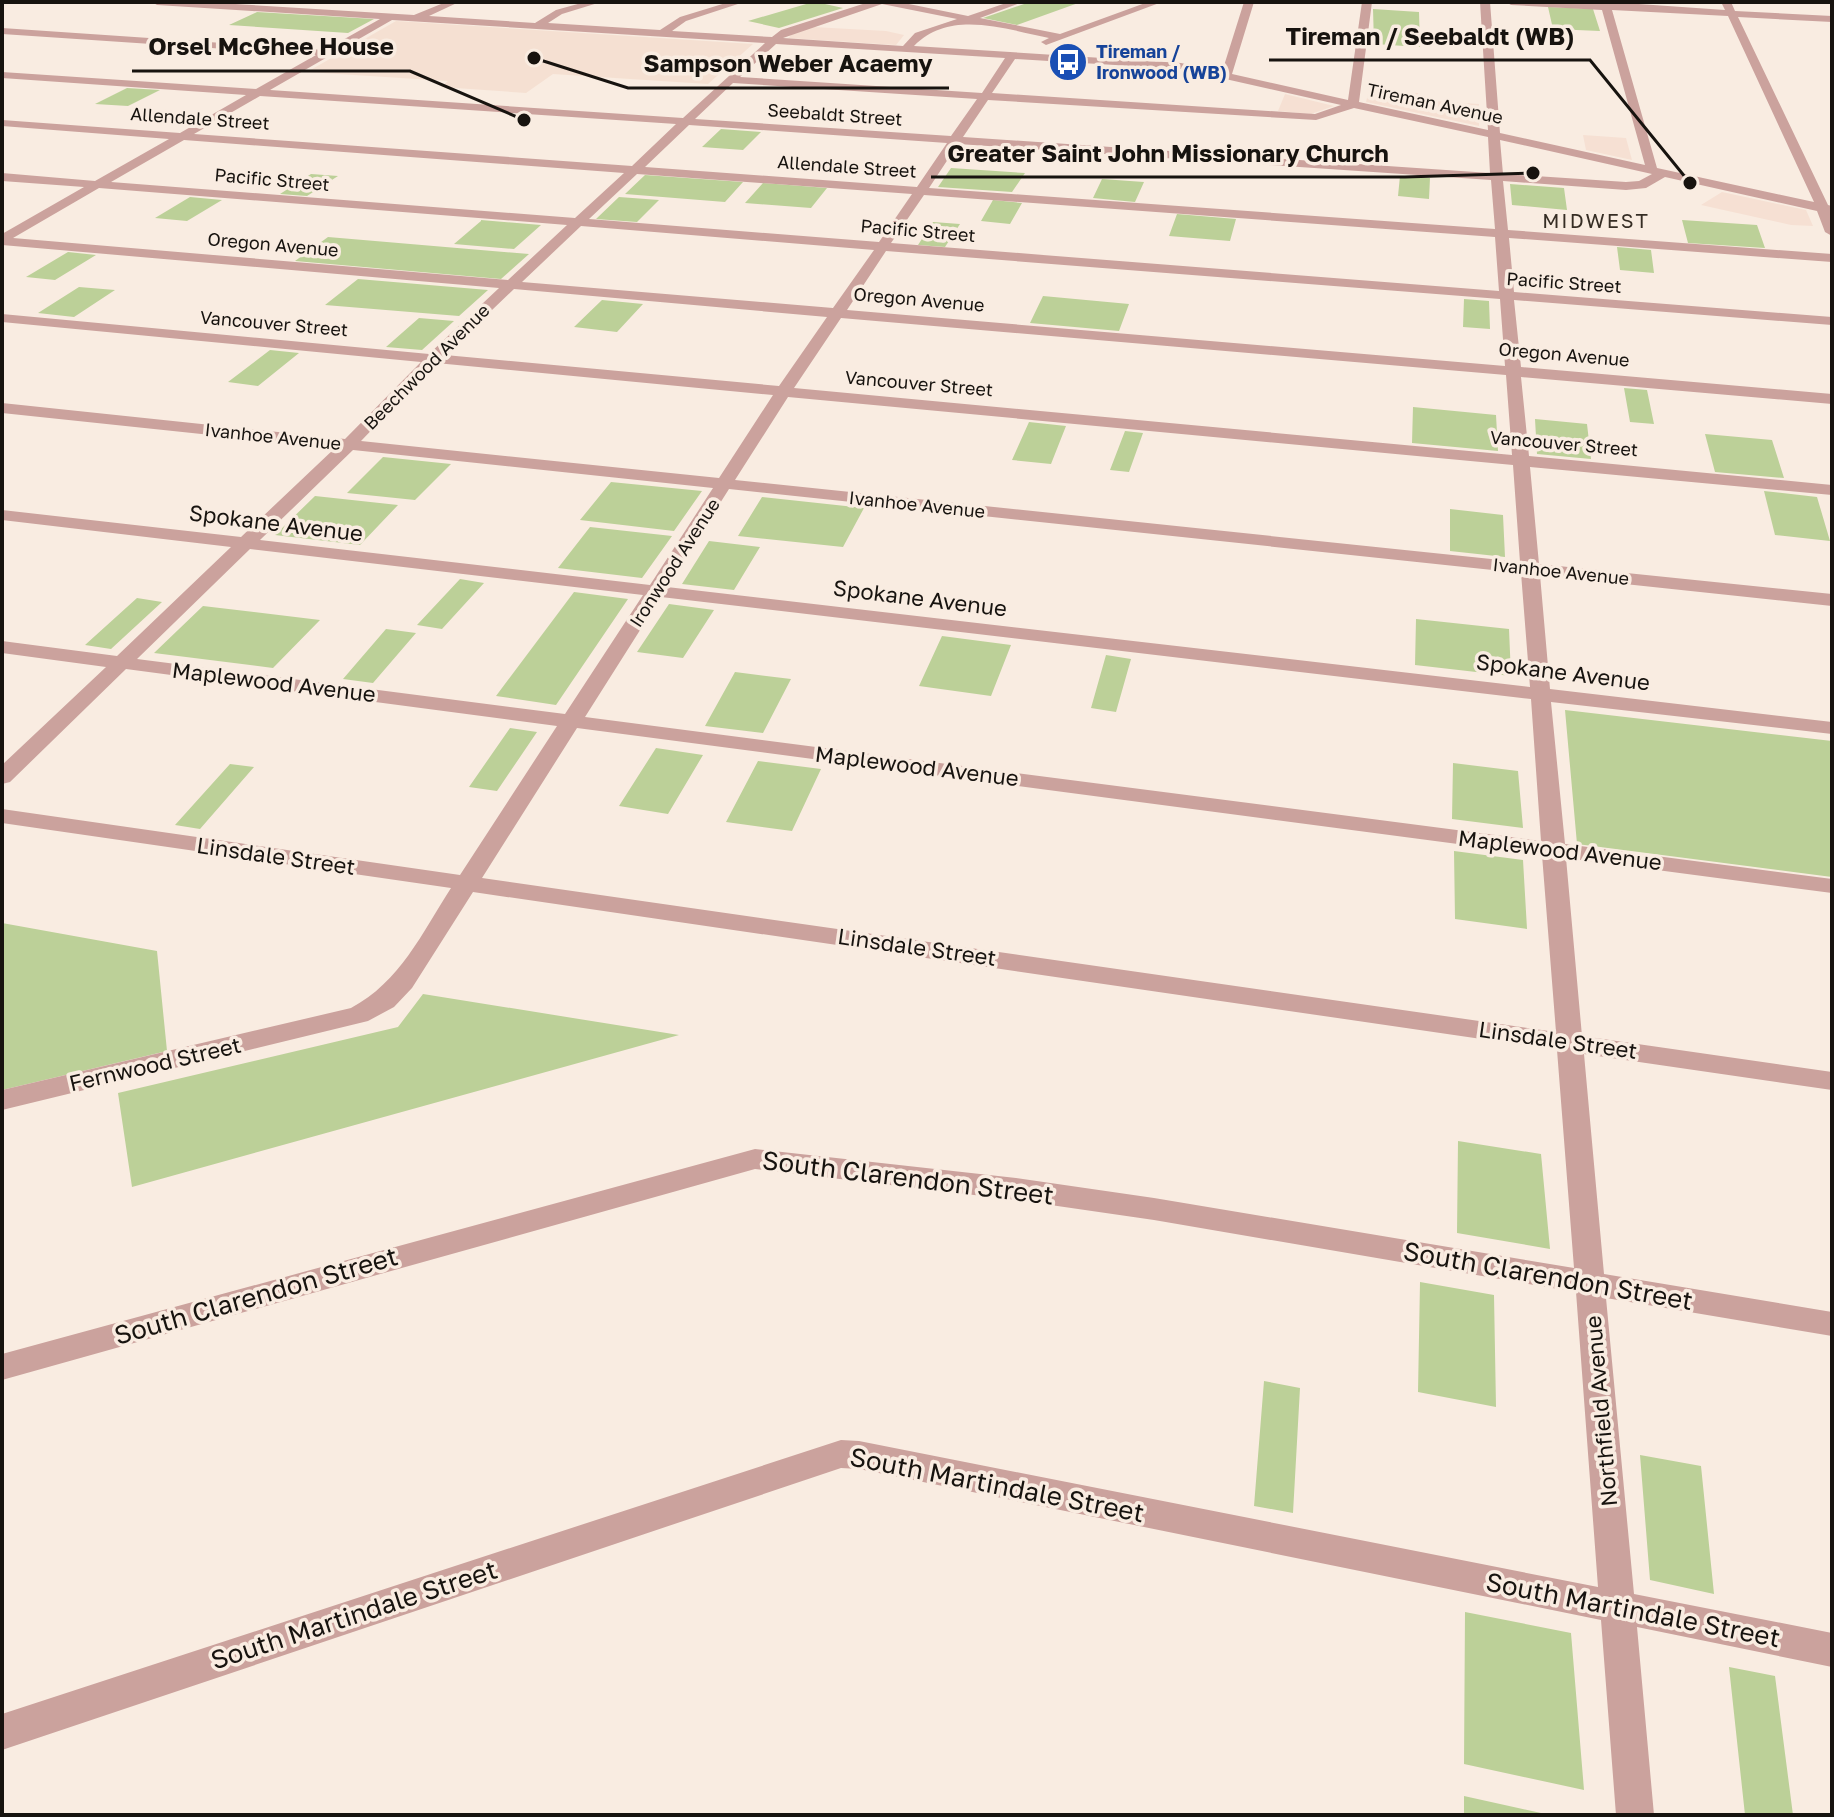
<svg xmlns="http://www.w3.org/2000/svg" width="1834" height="1817" font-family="'Golos Text',sans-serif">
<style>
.commercial{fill:#f6e0d3}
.education{fill:#f5e0d2}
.green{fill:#bcd098}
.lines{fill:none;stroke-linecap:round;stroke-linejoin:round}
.minor{fill:#cba29d;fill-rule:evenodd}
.labels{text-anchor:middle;stroke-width:7;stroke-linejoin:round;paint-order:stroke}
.far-transit-label{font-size:18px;font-weight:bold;fill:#164399;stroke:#f9ece1;text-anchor:start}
.far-street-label{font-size:18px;fill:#17130f;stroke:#f9ece1}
.far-neighbourhood-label{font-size:20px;letter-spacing:2px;fill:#362d24;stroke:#f9ece1}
.street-label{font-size:22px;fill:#17130f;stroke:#f9ece1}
.near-street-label{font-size:26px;fill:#17130f;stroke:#f9ece1}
.leader{fill:none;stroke:#17130f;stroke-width:3}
.callout-dot{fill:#17130f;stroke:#f9ece1;stroke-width:3}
.callout-label{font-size:24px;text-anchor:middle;font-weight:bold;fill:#17130f;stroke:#f9ece1;stroke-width:7;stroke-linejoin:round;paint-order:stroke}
</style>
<rect width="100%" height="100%" fill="#f9ece1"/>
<path class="commercial" d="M813,27L886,31L904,35L896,45L788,38L793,33Z
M1369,90L1418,93L1419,100L1479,104V126L1366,102Z
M1285,94L1334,106L1311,114L1278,111Z
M1583,135L1626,138L1632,160L1586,150Z
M1722,192L1806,210L1813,226L1791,225L1701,205Z"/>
<path class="education" d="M396,21L753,44L708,84L553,74L526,93L441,87L448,81L307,72Z"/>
<path class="green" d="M813,2H830L825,4L843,8L779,28L748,21Z
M1030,2H1081L1017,25L983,18Z
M1548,7L1593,9L1600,31L1553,29Z
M1373,9L1419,12L1420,47L1374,44Z
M257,12L374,19L348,33L229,25Z
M127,88L160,90L128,106L95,104Z
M721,129L761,132L743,150L702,147Z
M951,168L1025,173L1012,192L938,187Z
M311,174L338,176L307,196L280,194Z
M645,175L743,182L725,202L625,194Z
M1400,176L1430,178L1429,199L1398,196Z
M1102,179L1144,182L1135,202L1093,198Z
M763,183L827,188L811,208L745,203Z
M1510,184L1564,188L1567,210L1512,205Z
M190,197L222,200L187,221L155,218Z
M619,197L659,200L637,222L596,219Z
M993,200L1022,203L1010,224L981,221Z
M1177,214L1236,219L1230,241L1169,236Z
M1682,220L1757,225L1765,248L1688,243Z
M481,221V220L541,225L514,249L454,244Z
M933,222L960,224L945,247L918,245Z
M328,237L529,254L501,279L295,261Z
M1617,247L1651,250L1654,273L1620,270Z
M68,252L96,255L55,280L26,277Z
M358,279L488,290L459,316L325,305Z
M79,287L115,290L74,317L38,313Z
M1043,296L1129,304L1119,331L1030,323Z
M1464,299L1489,301L1490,329L1463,327Z
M602,300L643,304L617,332L574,327Z
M419,318L454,321L422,350L386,347Z
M270,350L299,353L258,386L228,382Z
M1624,388L1647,390L1654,424L1630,422Z
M1413,407L1496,415L1498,451L1412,443Z
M1535,419L1587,424L1591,459L1537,454Z
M1029,422L1066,426L1051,464L1012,460Z
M1125,431L1143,433L1129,472L1110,470Z
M1705,434L1772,440L1784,478L1715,472Z
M383,457L451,464L415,500L347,493Z
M611,482L702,491L674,531L580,520Z
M1764,491L1817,497L1830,541L1775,535Z
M315,496L398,505L360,545L275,535Z
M762,497L864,508L843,547L738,536Z
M1450,509L1503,515L1505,557L1450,551Z
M590,527L672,536L642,578L558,568Z
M709,541L760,547L734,590L682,584Z
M460,579L484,583L442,629L417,625Z
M574,592L628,599L556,705L496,696Z
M137,598L162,602L111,649L85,645Z
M669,604L714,610L683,658L637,652Z
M203,606L320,620L273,668L154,653Z
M1416,619L1509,629L1511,676L1415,665Z
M386,629L416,633L373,683L343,679Z
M942,636L1011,645L991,696L919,686Z
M1106,655L1131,659L1116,712L1091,708Z
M735,672L791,679L763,733L705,726Z
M1565,710L1832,741V877L1577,844Z
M510,728L537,732L497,791L469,787Z
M656,748L703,755L668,814L619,806Z
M758,761L821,769L792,831L726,822Z
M1453,763L1518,771L1523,828L1452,819Z
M230,764L254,767L200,829L175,825Z
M1454,851L1523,860L1527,929L1455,919Z
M2,923L157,951L167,1051L2,1090Z
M423,994L679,1035L132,1187L118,1093L398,1027Z
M1458,1141L1541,1154L1550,1249L1457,1233Z
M1420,1282L1494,1295L1496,1407L1418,1392Z
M1264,1381L1300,1388L1293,1513L1254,1506Z
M1640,1455L1701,1466L1714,1594L1650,1580Z
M1465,1612L1571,1633L1584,1790L1464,1764Z
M1729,1667L1775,1676L1793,1815H1745Z
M1464,1796L1550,1815H1464Z"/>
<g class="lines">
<path class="minor" d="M152,2H203L414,15L446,2H459L429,16L535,23L556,10L585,2H601L562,14L548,23L660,30L680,17L729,2H744L686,21L672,31L772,37L781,30L869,2H899L968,16L1009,2H1023L980,18L1060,34L1148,2H1162L1046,45L1041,42L1049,38C1004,29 950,9 914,46L1181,63L1222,72L1244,2H1254L1232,74L1348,100L1362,2H1372L1359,102L1488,130L1480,2H1490L1500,133L1645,165L1602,10L1511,5L1506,2H1610L1725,10L1721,2H1731L1735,11L1832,16V22L1738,17L1828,205L1832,206V236L1825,232L1817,211L1665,177L1646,188L1626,190L1503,181L1508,230L1832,254V262L1509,238L1514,292L1832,317V325L1514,300L1521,367L1832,394V404L1521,377L1529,456L1832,485V495L1530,467L1539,564L1832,594V606L1540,575L1550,689L1832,722V734L1551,702L1565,844L1832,879V893L1566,858L1582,1036L1832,1072V1090L1584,1054L1604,1274L1832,1312V1336L1606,1298L1634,1594L1832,1633V1667L1637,1627L1654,1815H1616L1601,1620L859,1469L841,1468L2,1750V1714L841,1440L859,1441L1598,1587L1576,1292L1154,1220L1016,1200L755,1169L2,1380V1354L755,1149L1016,1178L1154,1198L1574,1268L1557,1050L473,892L412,988L394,1007L368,1021L2,1110V1090L351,1008C400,982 422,933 451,888L2,823V809L460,875L557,726L126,669L10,782L2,784V765L106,667L2,653V641L117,656L231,547L2,520V510L241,537L335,448L2,413V403L345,439L421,362L2,322V314L429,354L499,288L2,245V234L84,187L2,181V173L95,181L169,139L2,126V120L180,133L246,95L2,78V72L256,89L316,55L2,34V28L325,50L380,19L157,5ZM882,4L957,19L915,33L903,46L783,38ZM1612,10L1728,16L1814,202L1657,168ZM392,20L765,43L683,118L270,90ZM776,44L1005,58L982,93L740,77ZM1015,59L1181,69L1341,105L1315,114L992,93ZM733,83L977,99L951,136L695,119ZM260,96L676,124L632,166L194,134ZM988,100L1316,120L1354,108L1488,137L1490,173L963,137ZM689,125L947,143L917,187L645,167ZM184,140L624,173L575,218L111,182ZM1500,140L1652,174L1639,181L1626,182L1503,174ZM958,144L1491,180L1495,229L929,188ZM637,174L912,194L879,242L589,219ZM99,188L567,225L508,280L13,238ZM924,195L1495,237L1499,291L891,243ZM581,226L874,250L833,308L522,282ZM886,251L1500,299L1505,366L847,310ZM514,289L827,317L779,386L445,355ZM841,318L1506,375L1512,455L794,388ZM436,363L773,395L719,478L361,441ZM788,397L1513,465L1520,562L735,480ZM353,450L713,488L650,585L260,540ZM729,489L1521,573L1530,687L667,587ZM250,549L643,595L565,714L137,659ZM661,597L1531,699L1541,841L585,717ZM577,728L1542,855L1556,1032L482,878Z"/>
</g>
<defs>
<g id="bus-disc" transform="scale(2)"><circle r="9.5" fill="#1a4fb4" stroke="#f9ece1"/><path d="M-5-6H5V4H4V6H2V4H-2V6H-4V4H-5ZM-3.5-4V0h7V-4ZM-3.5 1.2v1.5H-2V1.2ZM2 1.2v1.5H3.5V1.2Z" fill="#fff"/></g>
</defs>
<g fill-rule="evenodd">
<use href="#bus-disc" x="1068" y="62"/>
</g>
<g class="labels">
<g class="far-transit-label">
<text x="1096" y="58">Tireman /<tspan x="1096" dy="21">Ironwood (WB)</tspan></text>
</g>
<g class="far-street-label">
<text transform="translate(1435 104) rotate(12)" y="6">Tireman Avenue</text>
<text transform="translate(835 115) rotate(4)" y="6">Seebaldt Street</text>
<text transform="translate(200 119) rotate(4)" y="6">Allendale Street</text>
<text transform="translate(847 167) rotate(4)" y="6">Allendale Street</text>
<text transform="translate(272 180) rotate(5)" y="6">Pacific Street</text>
<text transform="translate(918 231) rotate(5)" y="6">Pacific Street</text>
<text transform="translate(273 245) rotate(5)" y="6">Oregon Avenue</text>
<text transform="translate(1564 283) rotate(4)" y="6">Pacific Street</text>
<text transform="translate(919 300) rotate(5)" y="6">Oregon Avenue</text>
<text transform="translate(274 324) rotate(5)" y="6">Vancouver Street</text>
<text transform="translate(1564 355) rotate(5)" y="6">Oregon Avenue</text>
<text transform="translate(427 367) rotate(-45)" y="6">Beechwood Avenue</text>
<text transform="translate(919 384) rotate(5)" y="6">Vancouver Street</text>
<text transform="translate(273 437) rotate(6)" y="6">Ivanhoe Avenue</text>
<text transform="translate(1564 444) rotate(5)" y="6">Vancouver Street</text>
<text transform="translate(917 505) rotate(6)" y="6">Ivanhoe Avenue</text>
<text transform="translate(675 563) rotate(-57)" y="6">Ironwood Avenue</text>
<text transform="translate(1561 572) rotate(6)" y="6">Ivanhoe Avenue</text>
</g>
<g class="far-neighbourhood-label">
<text x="1596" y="228">MIDWEST</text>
</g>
<g class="street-label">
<text transform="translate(276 523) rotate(7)" y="8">Spokane Avenue</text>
<text transform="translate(920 598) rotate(7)" y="8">Spokane Avenue</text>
<text transform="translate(1563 672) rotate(7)" y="8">Spokane Avenue</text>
<text transform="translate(274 682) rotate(7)" y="8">Maplewood Avenue</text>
<text transform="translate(917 766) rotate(7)" y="8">Maplewood Avenue</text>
<text transform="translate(1560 850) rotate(7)" y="8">Maplewood Avenue</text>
<text transform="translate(276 856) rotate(8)" y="8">Linsdale Street</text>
<text transform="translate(917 947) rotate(8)" y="8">Linsdale Street</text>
<text transform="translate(1558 1040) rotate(8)" y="8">Linsdale Street</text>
<text transform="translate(155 1064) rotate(-13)" y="8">Fernwood Street</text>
<text transform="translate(1601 1411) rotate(-95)" y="8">Northfield Avenue</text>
</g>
<g class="near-street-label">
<text transform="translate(908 1178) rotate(7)" y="9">South Clarendon Street</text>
<text transform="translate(1548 1276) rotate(10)" y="9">South Clarendon Street</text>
<text transform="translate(256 1296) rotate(-16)" y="9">South Clarendon Street</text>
<text transform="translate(997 1485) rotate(11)" y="9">South Martindale Street</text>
<text transform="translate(1633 1610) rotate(11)" y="9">South Martindale Street</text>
<text transform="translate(354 1615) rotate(-18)" y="9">South Martindale Street</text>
</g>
</g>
<path class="leader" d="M1690 183L1590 60H1269M524 120L410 71H132M534 58L628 88H949M1533 173L1405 177H931"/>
<g class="callout-dot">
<circle cx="1690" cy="183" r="8"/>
<circle cx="524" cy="120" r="8"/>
<circle cx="534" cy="58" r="8"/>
<circle cx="1533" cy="173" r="8"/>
</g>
<g class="callout-label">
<text x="1430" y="45">Tireman / Seebaldt (WB)</text>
<text x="271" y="55">Orsel McGhee House</text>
<text x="788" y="72">Sampson Weber Acaemy</text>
<text x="1168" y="162">Greater Saint John Missionary Church</text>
</g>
<rect width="1834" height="1817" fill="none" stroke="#17130f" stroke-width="8"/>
</svg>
